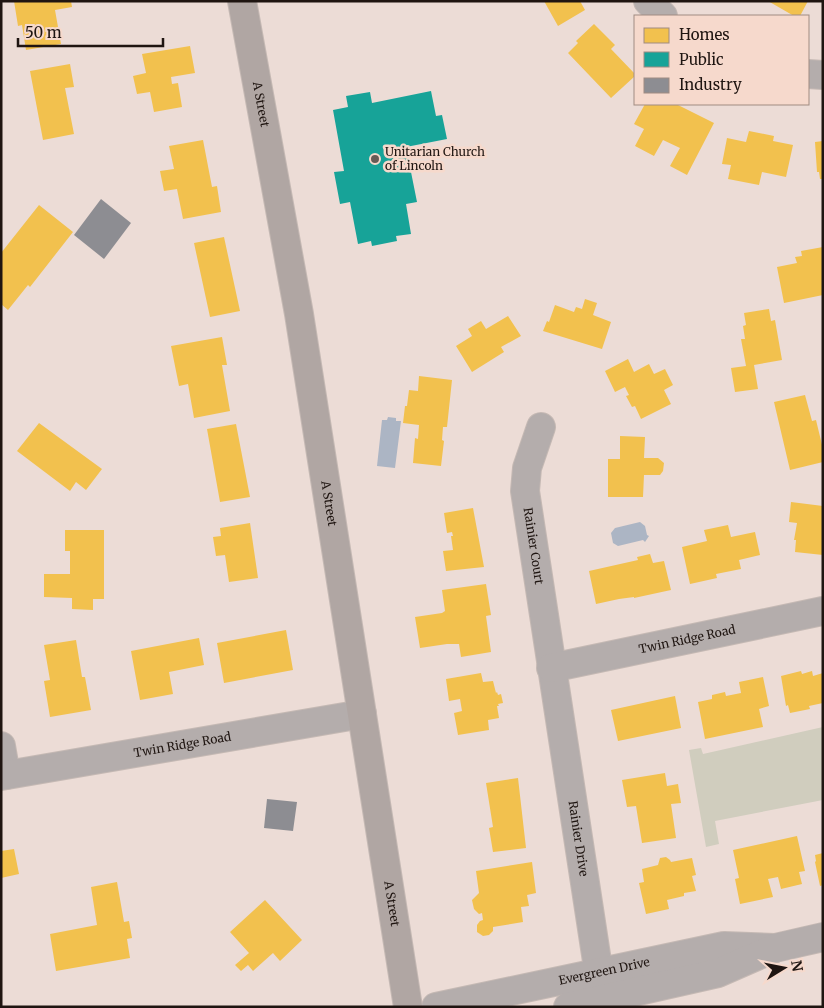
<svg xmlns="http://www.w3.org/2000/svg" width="824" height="1008" font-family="Merriweather,serif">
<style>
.green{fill:#d0cdbe}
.water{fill:#acb5c4}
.homes{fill:#f2c14e}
.public{fill:#17a398}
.industry{fill:#8d8d92}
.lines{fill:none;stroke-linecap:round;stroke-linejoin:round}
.minor-casing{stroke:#c5b9b4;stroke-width:30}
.major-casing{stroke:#c5b9b4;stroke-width:30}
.minor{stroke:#b4adac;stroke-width:28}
.major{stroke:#b0a6a3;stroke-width:28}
.poi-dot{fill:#675b56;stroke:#f6d9cc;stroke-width:2}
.labels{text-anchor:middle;stroke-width:5;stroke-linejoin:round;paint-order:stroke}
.street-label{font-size:12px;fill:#1f1511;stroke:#f6d9cc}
.poi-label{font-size:12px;fill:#1f1511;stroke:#f6d9cc;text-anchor:start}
</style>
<rect width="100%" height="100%" fill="#ecdcd6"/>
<path class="green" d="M823,727V800L715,821L719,844L706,847L689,750L701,748L703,754Z"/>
<path class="water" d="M388,417L396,418V421H401L395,468L377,466L382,420H387Z
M640,522L645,526L647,535L649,536L645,542L643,540L618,546L613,543L611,533L615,528Z"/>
<path class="homes" d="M14,1H71L72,7L55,10L61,44L26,50L22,25L18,26Z
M544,1H580L585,10L558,26Z
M768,1H808L800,16H794Z
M594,24L615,45L611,49L635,74V76L611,98L568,53L578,43L576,41Z
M190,46L195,73L171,77L172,84L178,83L182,107L154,112L150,92L137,94L133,76L146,73L142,54Z
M70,64L74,87L65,88L74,134L43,140L30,71Z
M645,104H676L714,123L687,175L670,166L680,148L663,140L654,156L635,146L644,129L634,124Z
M749,131L774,136L773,141L793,145L786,177L762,172L759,185L728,179L731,165L722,164L727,138L746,142Z
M203,140L212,187L217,186L221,212L183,219L177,189L164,191L160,171L174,169L169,146Z
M823,141V179H820L819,172H817L815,142Z
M39,205L73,232L30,287L28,285L8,310L1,304V253Z
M224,237L240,311L210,317L194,243Z
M823,247V295L784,303L777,267L797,263L795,257L802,256L801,251Z
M585,299L597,303L593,315L611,322L602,349L543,331L547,321L549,322L555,305L574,312L576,307L582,309Z
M769,309L771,321L775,320L782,360L754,365L758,389L735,392L731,368L746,366L741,339H745L743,326L746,325L744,313Z
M508,316L521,336L501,347L504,352L472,372L456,346L472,336L468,329L481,321L486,329Z
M222,337L227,365H222L230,411L194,418L188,384L179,386L171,346Z
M628,359L634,372L649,364L654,374L665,369L673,385L664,390L671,404L641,419L635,406L632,407L626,396L629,395L625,387L615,392L605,371Z
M419,376L452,380L447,427H443L442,440L444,441L441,466L413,463L415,438L418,439L419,425L403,423L405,406H407L409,390L418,391Z
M805,395L812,421L816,420L823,449V462L790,470L774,402Z
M39,423L102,469L86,490L76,482L70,491L17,451Z
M236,424L250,497L220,502L207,429Z
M620,436L645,437L644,458H658L664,463L663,471L660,475H644L643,497H608V459H620Z
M791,502L823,506V555L795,552L796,540H794L797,523L789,522Z
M473,508L484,567L446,571L443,551L453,550L451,536H453L452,532L447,533L444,513Z
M250,523L258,578L229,582L225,555L216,556L213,537L221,536L220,528Z
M728,525L731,537L755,532L760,555L739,560L741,569L716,574L717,578L690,584L682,547L707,541L704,530Z
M65,530H104V599H93V610L72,609V598L44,597V574H70V551H65Z
M650,554L653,563L664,561L671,590L634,598V597L619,599L596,604L589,571L638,560L637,557Z
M486,584L491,615L486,616L491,652L461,657L459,644H447L420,648L415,617L442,613L445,611L442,590Z
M286,630L293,670L224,683L217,643Z
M199,638L204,665L169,672L173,694L140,700L131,651Z
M76,640L82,677H85L91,710L50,717L44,681L50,680L44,645Z
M801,671L802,674L812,671L813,676L823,673V703L809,706L810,709L790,713L788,705L786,706L781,676Z
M481,673L483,682L493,681L496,693L497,692L498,695L501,694L503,703L498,704L499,706H497L499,718L488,720L489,730L458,735L454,713L462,711L460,699L449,701L446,679Z
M763,677L769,706L759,709L763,727L705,739L698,702L712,699V695L725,692L726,696L741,693L739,682Z
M675,696L681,728L618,741L611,710Z
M665,773L667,786L678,784L681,803L671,804L676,838L642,843L636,806L627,807L622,780Z
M518,778L526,848L493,852L489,828L493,827L486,783Z
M797,836L805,871L799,872L802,884L781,889L778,877L768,879L773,897L740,904L735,879L739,878L733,850Z
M14,849L19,874L1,878V851Z
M823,853V885L820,886L815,862L816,861L815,855Z
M666,857L670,860L671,862L692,858L696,875L692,876L696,891L684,893V896L667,900L669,909L646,914L639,883L644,882L642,869L658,865L660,858Z
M532,862L536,893L527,895L529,906L521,907L523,922L493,927V931L489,935L483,936L477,932V925L480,921L483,920L482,913L479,914L474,909L472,900L479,893L476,871Z
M117,882L124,922L129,921L132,938L127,939L130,958L56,971L50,934L97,925L91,887Z
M265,900L302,940L280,961L273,953L253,971L248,965L241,971L235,965L249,953L230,932Z"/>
<path class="public" d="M431,91L436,116L442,115L447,139L406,147L417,202L406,204L411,234L396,236L397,241L372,246L371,241L358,244L350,202L340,204L334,172L344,171L333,110L348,107L346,96L370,92L372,103Z"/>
<path class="industry" d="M101,199L131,223L104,259L74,235Z
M267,799L297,802L293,831L264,828Z"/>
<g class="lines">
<g class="minor-casing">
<g id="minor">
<path d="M648,1L663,16"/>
<path d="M808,74L823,75"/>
<path id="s1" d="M541,427L527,468L525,491L604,1007"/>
<path id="s2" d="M551,668L823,611"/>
<path d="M1,746L6,775"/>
<path id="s3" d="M1,776L362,714"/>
<path id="s4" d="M436,1007L724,946L775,948"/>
<path d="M568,1007L718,973L775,948L823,937"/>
</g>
</g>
<g class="major-casing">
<g id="major">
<path id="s5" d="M242,1L299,314L408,1007"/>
</g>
</g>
<use href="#minor" class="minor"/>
<use href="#major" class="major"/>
</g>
<circle class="poi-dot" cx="375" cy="159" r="5"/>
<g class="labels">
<g class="street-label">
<text dy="4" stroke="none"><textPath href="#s5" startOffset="105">A Street</textPath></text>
<text dy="4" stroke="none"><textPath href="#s5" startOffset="510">A Street</textPath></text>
<text dy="4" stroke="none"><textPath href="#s1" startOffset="122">Rainier Court</textPath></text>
<text dy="4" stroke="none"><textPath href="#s2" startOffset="139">Twin Ridge Road</textPath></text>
<text dy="4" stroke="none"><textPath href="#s3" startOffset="184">Twin Ridge Road</textPath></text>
<text dy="4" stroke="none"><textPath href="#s1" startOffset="418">Rainier Drive</textPath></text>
<text dy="4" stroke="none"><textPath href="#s5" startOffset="915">A Street</textPath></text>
<text dy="4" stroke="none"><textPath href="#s4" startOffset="172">Evergreen Drive</textPath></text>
</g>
<g class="poi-label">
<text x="385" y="156">Unitarian Church<tspan x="385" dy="14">of Lincoln</tspan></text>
</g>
</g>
<rect width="824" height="1008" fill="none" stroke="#1f1511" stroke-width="5"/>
<rect x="634" y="15" width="175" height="90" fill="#f6d9cc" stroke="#a08b81"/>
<rect x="644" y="28" width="25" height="15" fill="#f2c14e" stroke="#a08b81"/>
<text x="679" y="40" font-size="15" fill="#1f1511">Homes</text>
<rect x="644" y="52" width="25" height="15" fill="#17a398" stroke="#a08b81"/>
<text x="679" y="65" font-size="15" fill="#1f1511">Public</text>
<rect x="644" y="78" width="25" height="15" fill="#8d8d92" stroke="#a08b81"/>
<text x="679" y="90" font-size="15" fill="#1f1511">Industry</text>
<g transform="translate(784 968) rotate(80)" stroke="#f6d9cc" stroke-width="4" paint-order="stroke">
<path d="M0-4L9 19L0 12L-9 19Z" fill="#1f1511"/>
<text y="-8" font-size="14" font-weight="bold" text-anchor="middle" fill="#1f1511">N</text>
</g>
<path d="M18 38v8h145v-8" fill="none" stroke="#1f1511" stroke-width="2.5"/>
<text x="25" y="38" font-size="15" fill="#1f1511" stroke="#f6d9cc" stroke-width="4" paint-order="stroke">50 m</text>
</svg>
